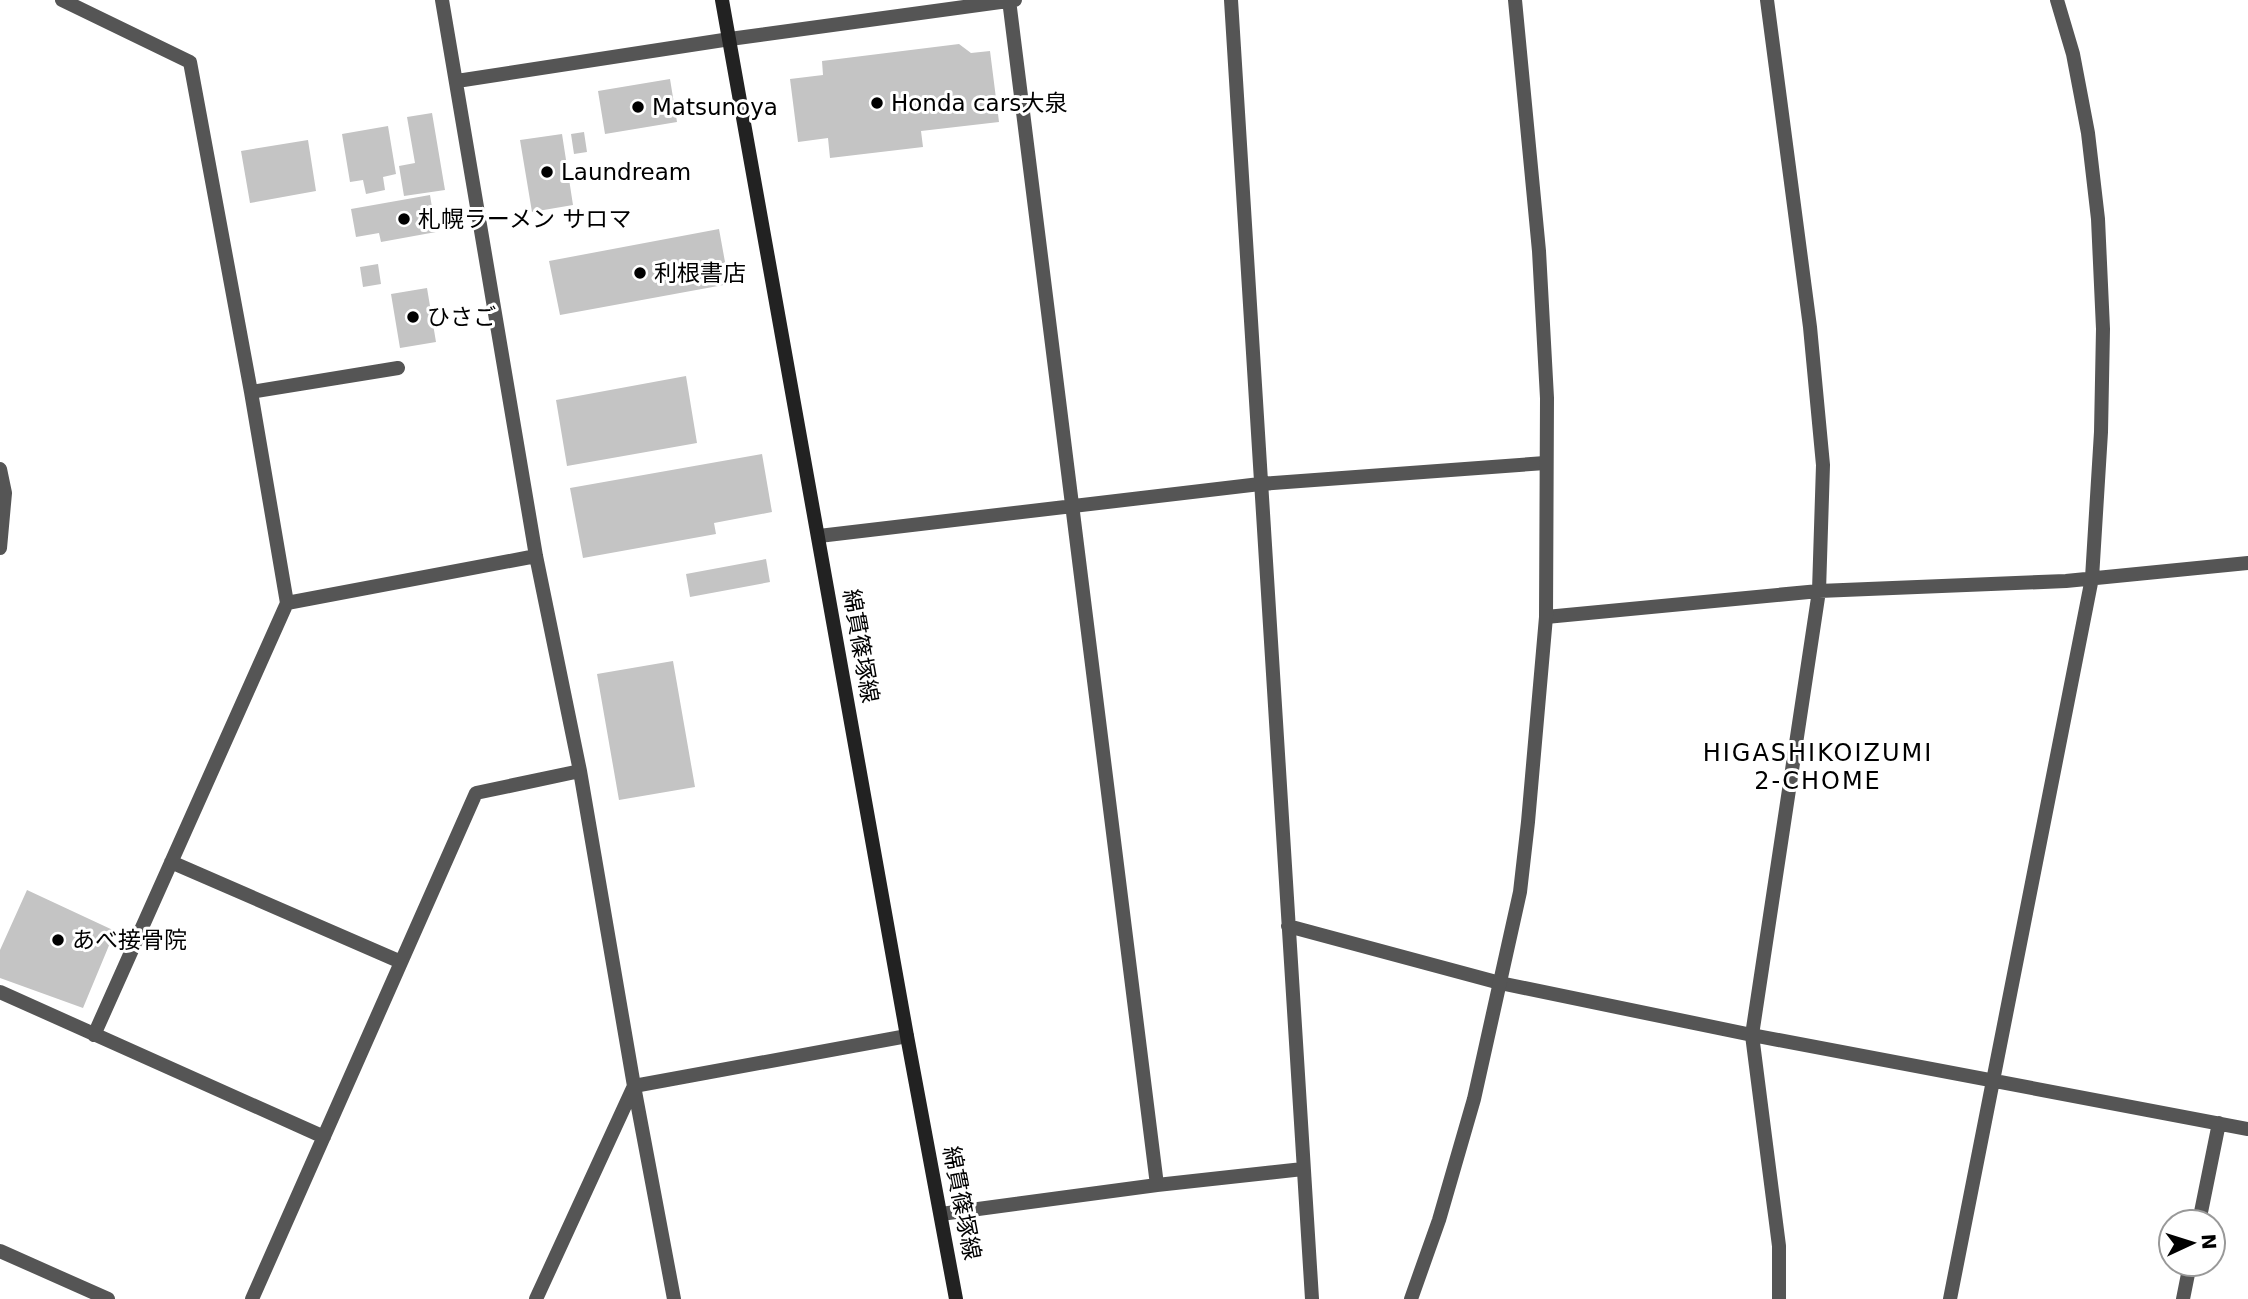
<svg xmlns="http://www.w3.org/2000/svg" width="2248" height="1299" font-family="'DejaVu Sans','Noto Sans JP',sans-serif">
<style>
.building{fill:#c4c4c4}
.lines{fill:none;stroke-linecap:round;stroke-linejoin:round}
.minor{stroke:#555;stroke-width:14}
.tertiary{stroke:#555;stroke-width:14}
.secondary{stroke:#222;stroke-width:14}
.poi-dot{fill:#000;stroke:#fff;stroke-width:2.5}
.labels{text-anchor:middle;stroke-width:6;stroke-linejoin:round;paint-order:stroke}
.poi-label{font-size:23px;fill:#000;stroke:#fff;text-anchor:start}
.street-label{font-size:23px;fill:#000;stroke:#fff}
.neighbourhood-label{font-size:24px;letter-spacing:2px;fill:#000;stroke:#fff}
</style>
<rect width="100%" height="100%" fill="#fff"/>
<path class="building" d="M959,44L971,53L990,51L999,122L921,131L923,147L830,158L828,138L798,142L790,79L823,75L822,61Z
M670,79L677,122L605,134L598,91Z
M432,113L445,190L404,196L399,166L415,163L407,117Z
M388,126L396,174L383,177L385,190L366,194L363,180L350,182L342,134Z
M584,132L587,152L574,154L571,134Z
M562,134L573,205L532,212L520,140Z
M308,140L316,191L250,203L241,151Z
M430,195L436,232L381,242L379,233L356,237L351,209Z
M719,229L729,284L560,315L549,261Z
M378,264L381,284L363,287L360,267Z
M427,288L436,342L400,348L391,294Z
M686,376L697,443L567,466L556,400Z
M762,454L772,512L714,523L716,534L583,558L570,488Z
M766,559L770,582L690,597L686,574Z
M673,661L695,787L619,800L597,674Z
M27,890L115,931L83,1008L0,978V950Z"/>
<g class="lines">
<path class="minor" d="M62,0L190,62L251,392L287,603L94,1035
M442,0L536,556L580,771L634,1086L674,1299
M1009,0L1157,1185
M1231,0L1312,1299
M1767,0L1810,327L1823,465L1819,591L1752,1035L1779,1246V1299
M457,81L730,39L1015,0
M251,392L398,368
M0,469L5,493L0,548
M819,536L1260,484L1545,463
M287,603L536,556
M1546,617L1819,591L2066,581L2248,563
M171,862L401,962
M1288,926L1500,983L1752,1035L2248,1129
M0,992L324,1137
M634,1086L907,1036
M941,1214L1157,1185L1303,1169
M2199,1222L2219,1123
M0,1251L108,1299
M252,1299L476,793L580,771
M536,1299L634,1086
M1950,1299L2092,578L2101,432L2103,329L2098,219L2088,133L2073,54L2057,0
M2183,1299L2190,1264"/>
<path class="tertiary" d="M1411,1299L1439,1220L1474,1099L1520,892L1528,822L1546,617L1547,398L1539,251L1515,0"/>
<path class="secondary" d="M722,0L907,1036L956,1299"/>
</g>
<g class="poi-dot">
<circle cx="877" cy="103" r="7"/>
<circle cx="638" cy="107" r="7"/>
<circle cx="547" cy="172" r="7"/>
<circle cx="404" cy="219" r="7"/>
<circle cx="640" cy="273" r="7"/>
<circle cx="413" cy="317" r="7"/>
<circle cx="58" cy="940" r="7"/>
</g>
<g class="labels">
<g class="poi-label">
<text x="891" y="111">Honda cars大泉</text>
<text x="652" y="115">Matsunoya</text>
<text x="561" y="180">Laundream</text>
<text x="418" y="227">札幌ラーメン サロマ</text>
<text x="654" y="281">利根書店</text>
<text x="427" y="325">ひさご</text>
<text x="72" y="948">あべ接骨院</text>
</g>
<g class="street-label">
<text transform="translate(861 646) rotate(80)" y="8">綿貫篠塚線</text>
<text transform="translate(962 1203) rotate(79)" y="8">綿貫篠塚線</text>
</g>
<g class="neighbourhood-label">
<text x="1818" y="761">HIGASHIKOIZUMI<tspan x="1818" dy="28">2-CHOME</tspan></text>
</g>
</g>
<g transform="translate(2192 1243) rotate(86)"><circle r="33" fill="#ffffff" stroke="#999999" stroke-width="2"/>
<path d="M0-5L12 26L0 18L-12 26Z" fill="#000000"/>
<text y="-10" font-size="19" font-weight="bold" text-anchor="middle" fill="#000000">N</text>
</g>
</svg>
